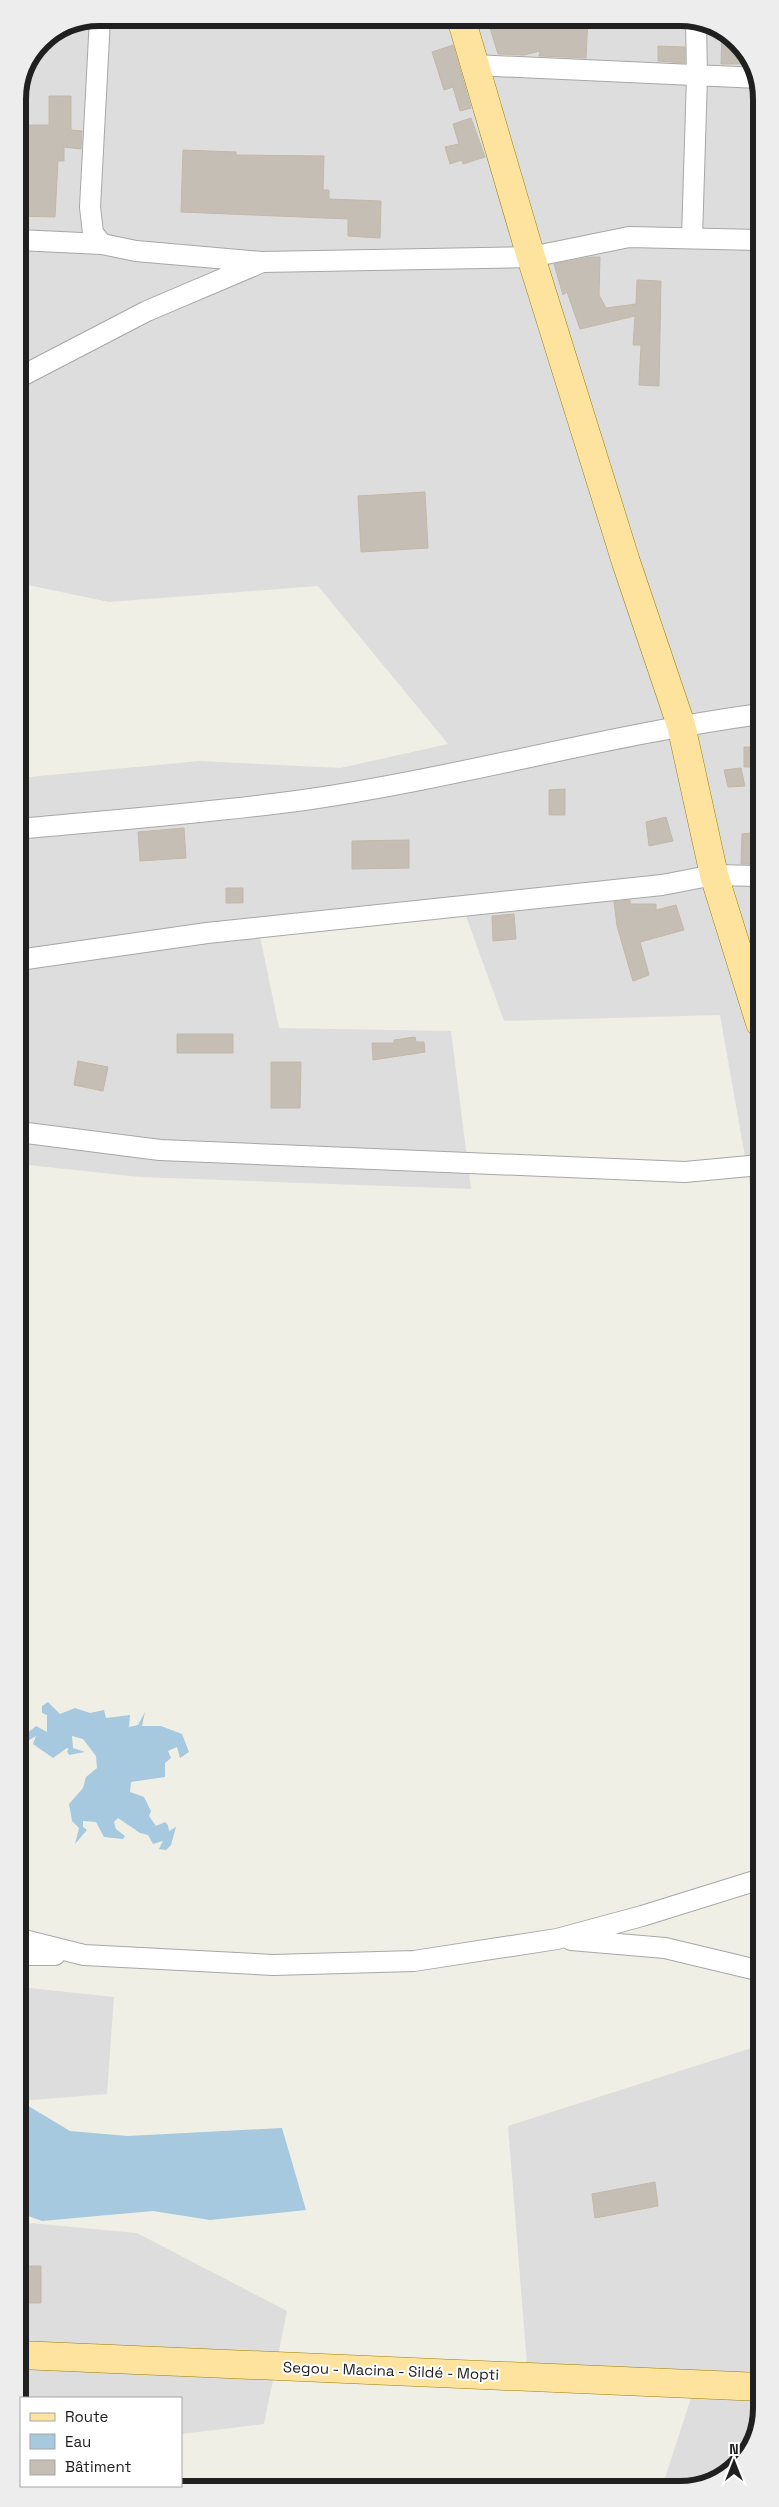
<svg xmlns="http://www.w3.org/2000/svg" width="779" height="2507" font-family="'Space Grotesk',sans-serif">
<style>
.residential{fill:#dedddd}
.water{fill:#a6c9df}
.building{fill:#c5beb5;stroke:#c3b8a8}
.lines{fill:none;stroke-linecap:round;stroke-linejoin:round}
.street-casing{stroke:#a7a7a7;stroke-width:22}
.primary-casing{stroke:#9b7f00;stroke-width:29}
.street{stroke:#fff;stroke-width:20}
.primary{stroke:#fde39e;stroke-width:28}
.labels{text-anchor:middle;stroke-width:4;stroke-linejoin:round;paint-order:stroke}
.street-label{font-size:15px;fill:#202020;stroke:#fff}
.rim{fill:none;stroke:#202020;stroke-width:6}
</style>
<rect width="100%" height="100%" fill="#f0efe6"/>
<path class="residential" d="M99,18H686L734,38L759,78L760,1242L720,1015L504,1021L459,897L256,917L279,1028L451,1031L471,1189L140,1177L19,1164L18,778L200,761L340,768L448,744L318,586L109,602L18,583V99L42,41Z
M20,1987L114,1997L107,2094L20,2101Z
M761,2045V2408L745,2458L701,2487H662L691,2398L529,2390L508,2126Z
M20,2222L137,2233L287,2311L264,2424L181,2434V2398H21V2431Z
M85,2486H119L117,2489H93Z"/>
<path class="water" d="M48,1702L60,1714L75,1708L90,1713L104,1710L106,1718L130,1715L129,1727L138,1725L145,1712L142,1726H161L182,1734L189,1752L180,1758L177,1747L168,1751L171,1758L165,1763V1777L131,1782L130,1792L144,1797L151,1811L149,1816L156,1826L165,1822L168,1825L169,1831L176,1827L171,1845L166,1850L159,1849L163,1841L153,1844L148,1835L140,1833L118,1818L114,1822L116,1829L125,1836L123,1839L104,1837L96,1822L83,1821V1827L87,1830L75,1844L79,1828L72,1821L69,1804L83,1788L86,1777L97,1768L96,1756L83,1739L72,1736L73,1748L85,1752L69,1755L67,1751L69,1749L67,1748L53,1758L33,1744L36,1736L26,1742V1734L36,1726L47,1732V1715L42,1713V1706Z
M20,2101L70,2131L128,2136L282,2128L306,2210L210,2220L153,2211L42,2221L20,2213Z"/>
<path class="building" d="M487,18H588L586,58L539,56L540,51L524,55L498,54Z
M722,33L734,38L750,64H721Z
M453,45L471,108L460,111L453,87L444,90L432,52Z
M658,46L685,47V63L658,61Z
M49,96H71V130L82,131L81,149L64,147V161H58L55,217L18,216V125H49Z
M471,118L485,157L463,164L462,160L450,164L445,147L459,144L453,124Z
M183,150L236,152V155L324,156L323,190H329V199L381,201L380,238L348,236V219L181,212Z
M591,257H600L599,295L606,308L636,304L637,280L661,281L659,386L639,385L641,345H633L635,316L580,329L567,292L563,295L554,264Z
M425,492L428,548L361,552L358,496Z
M744,747H760V767H744Z
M741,768L745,786L728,787L724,770Z
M565,789V815H549V790Z
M666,817L673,841L649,846L646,822Z
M184,828L186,858L140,861L138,832Z
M760,832V864H741L742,834Z
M409,840V868L352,869V841Z
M226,888H243V903H226Z
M630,900V904H656V910L676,905L684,930L640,942L649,975L633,981L617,926L614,902Z
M514,914L516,939L493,941L492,916Z
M177,1034H233V1053H177Z
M415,1037L416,1042H424L425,1052L373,1060L372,1043H394V1040Z
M78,1061L108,1067L103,1091L74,1085Z
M271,1062H301L300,1108H271Z
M655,2182L658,2206L595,2218L592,2194Z
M20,2266H41V2303H20Z"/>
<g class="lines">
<g class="street-casing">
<path id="street" d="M100,18L90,207L93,233L102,244L136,251L262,262L531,257L629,237L759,240
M474,65L759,78
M692,238L697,77L696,22
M18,240L102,244
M18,378L147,311L260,263
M18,829C113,820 209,813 304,800C457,778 606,735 760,714
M19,960L207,933L662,885L714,875L760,876
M19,1132L160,1150L685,1172L760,1165
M20,1939L84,1955L273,1965L414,1961L557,1939L642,1916L761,1879
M571,1940L665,1948L761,1971
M20,1955H55"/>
</g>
<g class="primary-casing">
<path id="primary" d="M461,18L531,257L626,562L681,725L714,875L760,1023
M20,2355L761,2387"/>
</g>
<use href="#street" class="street"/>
<use href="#primary" class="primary"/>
</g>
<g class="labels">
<g class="street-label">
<text transform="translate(391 2371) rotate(2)" y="5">Segou - Macina - Sildé - Mopti</text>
</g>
</g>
<path d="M0 0H779V2507H0ZM99 26H680A73 73 0 0 1 753 99V2408A73 73 0 0 1 680 2481H99A73 73 0 0 1 26 2408V99A73 73 0 0 1 99 26Z" fill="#ededed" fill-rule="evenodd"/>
<path class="rim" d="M99 26H680A73 73 0 0 1 753 99V2408A73 73 0 0 1 680 2481H99A73 73 0 0 1 26 2408V99A73 73 0 0 1 99 26Z"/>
<rect x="20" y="2397" width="162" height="90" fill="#ffffff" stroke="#a6a6a6"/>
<rect x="30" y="2413" width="25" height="8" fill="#fde39e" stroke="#a6a6a6"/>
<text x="65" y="2422" font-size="15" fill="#202020">Route</text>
<rect x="30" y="2434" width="25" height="15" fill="#a6c9df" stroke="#a6a6a6"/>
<text x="65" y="2447" font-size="15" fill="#202020">Eau</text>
<rect x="30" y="2460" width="25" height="15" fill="#c5beb5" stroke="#a6a6a6"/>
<text x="65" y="2472" font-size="15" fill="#202020">Bâtiment</text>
<g transform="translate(734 2462)" stroke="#ffffff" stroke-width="4" paint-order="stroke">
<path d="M0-4L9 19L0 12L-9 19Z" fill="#202020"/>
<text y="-8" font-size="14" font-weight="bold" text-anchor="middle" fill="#202020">N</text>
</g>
</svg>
